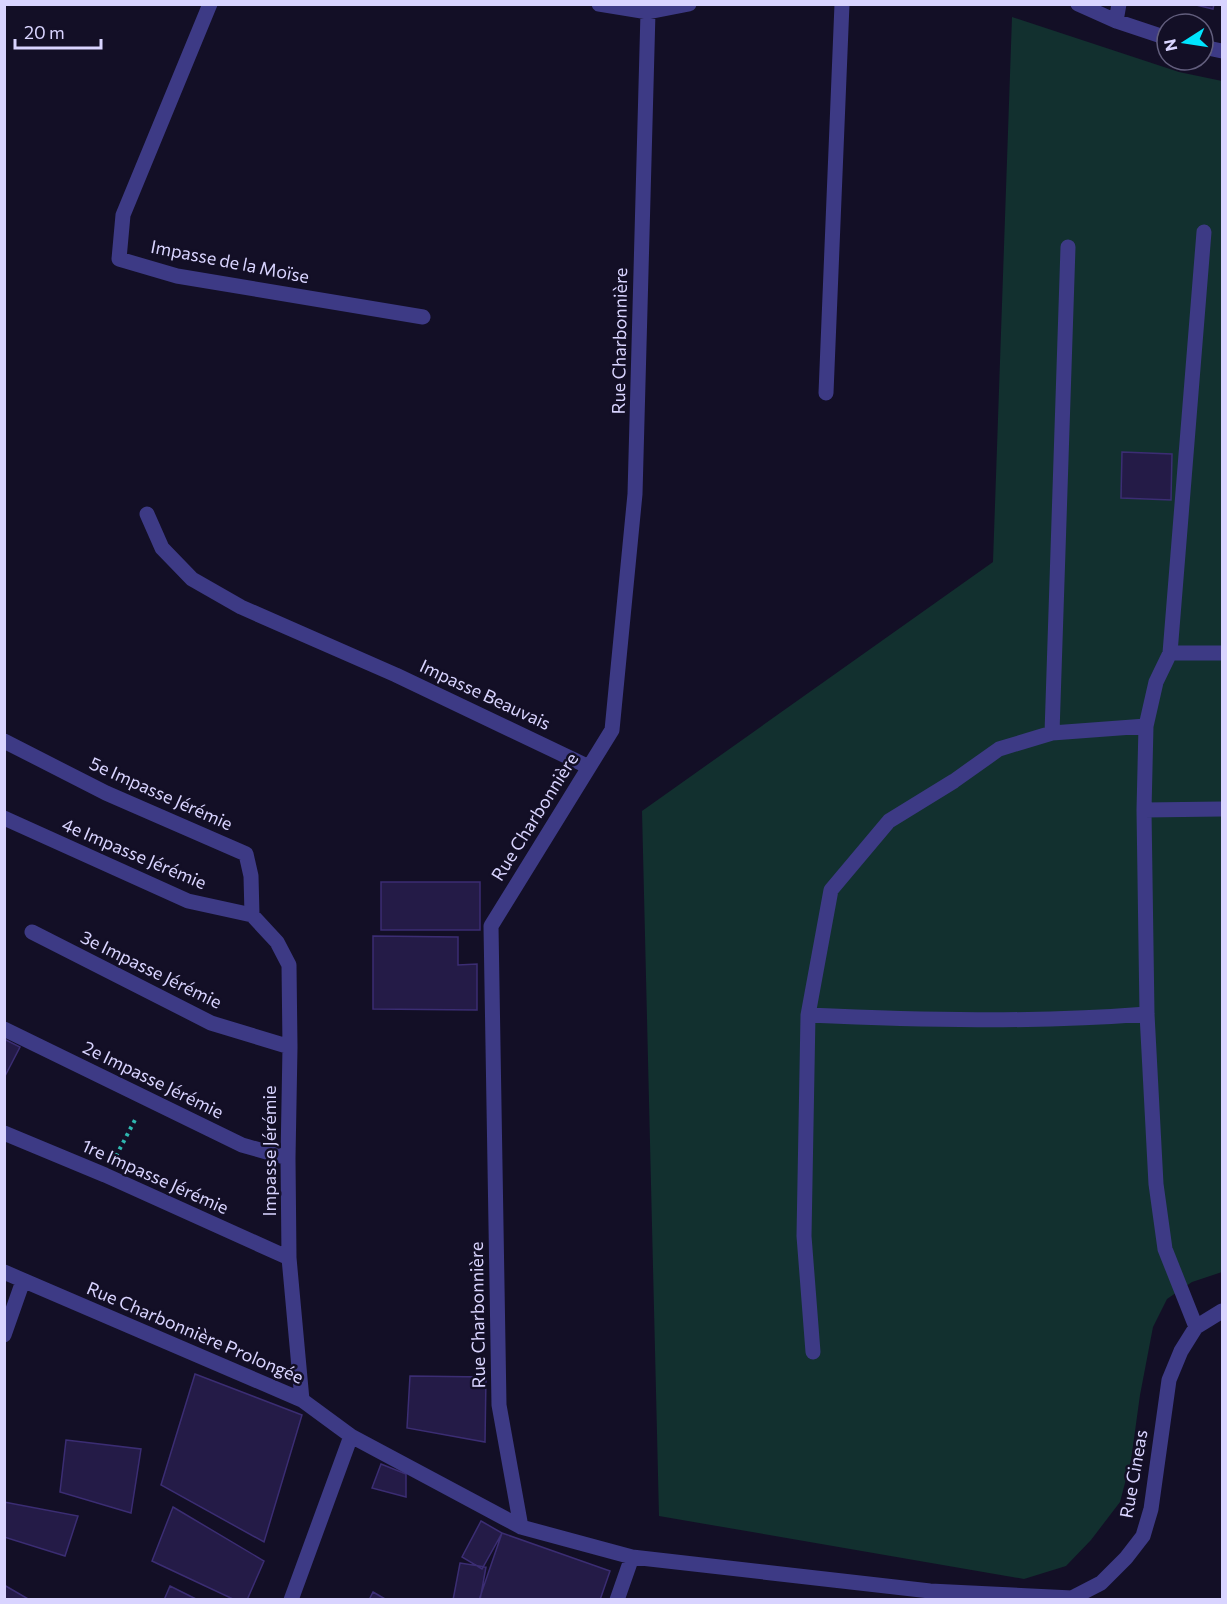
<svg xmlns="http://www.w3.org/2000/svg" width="1227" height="1604" font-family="Commissioner,sans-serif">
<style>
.green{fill:#12302f}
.building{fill:#241b47;stroke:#3b2d73;stroke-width:1.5}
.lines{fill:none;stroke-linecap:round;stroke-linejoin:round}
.path{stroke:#2fb8b0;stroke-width:4;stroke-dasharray:3 4.5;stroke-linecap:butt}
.minor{stroke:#3d3a85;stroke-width:15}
.labels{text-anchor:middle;stroke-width:5;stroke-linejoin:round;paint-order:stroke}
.street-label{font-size:18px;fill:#d9d4ff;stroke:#130f26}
</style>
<rect width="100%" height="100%" fill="#130f26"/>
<path class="green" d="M1012,17L1179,72L1222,81V1272L1192,1282L1167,1299L1153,1327L1140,1395L1131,1460L1120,1502L1091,1540L1066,1566L1024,1579L659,1516L642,811L993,562Z"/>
<path class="building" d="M1192,4H1214L1213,9Z
M1122,452L1172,454L1171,500L1121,498Z
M381,882H480V930H381Z
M373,936L458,937V965L477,964V1010L373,1009Z
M4,1039L20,1047L4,1078Z
M195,1374L302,1415L264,1542L161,1485Z
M410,1376L486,1377L485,1442L407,1428Z
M66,1440L141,1449L131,1513L60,1492Z
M381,1464L406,1474V1497L372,1488Z
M4,1502L78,1516L65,1556L4,1537Z
M173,1507L264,1561L247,1600H235L152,1561Z
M481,1521L502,1533L482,1569L462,1557Z
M502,1533L610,1571L600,1600H479Z
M460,1563L486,1567L480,1600H453Z
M4,1585L30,1600H4Z
M170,1586L198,1600H164Z
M373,1592L387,1600H369Z"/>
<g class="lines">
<path class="path" d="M116,1156L136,1118"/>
<path class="minor" d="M210,4L123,215L119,259L177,276L423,317
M599,4L648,12L689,4
M1078,4L1116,21L1167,38
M1116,21L1119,4
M1203,47L1222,51
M826,393L842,4
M147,514L162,548L192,579L241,607L396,675L589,767
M1170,653H1222
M1052,733L1068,247
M4,741L106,793L246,854L251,876L252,915
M1144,810L1222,809
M4,818L188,901L252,915
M252,915L277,942L289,965L290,1047L288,1158L289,1258L302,1400
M32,932L211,1023L290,1047
M808,1015C921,1020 1034,1023 1147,1014
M4,1029L242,1145L288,1158
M4,1133L105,1175L289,1258
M4,1272L302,1400L351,1436L521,1527L632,1557L930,1591L1072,1598L1101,1583L1126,1558L1143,1536L1151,1509L1169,1380L1181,1351L1196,1327L1222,1311
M1196,1327L1165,1249L1156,1184L1147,1014L1144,810L1146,726L1156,682L1170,653L1204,232
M4,1335L23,1281
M813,1352L804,1236L808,1015L831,890L889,821L954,781L999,749L1052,733L1146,726
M521,1527L499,1405L491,926L612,730L635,494L648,12
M291,1600L351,1436
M617,1600L632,1557"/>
</g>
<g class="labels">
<g class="street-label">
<text transform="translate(230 262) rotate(11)" y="6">Impasse de la Moïse</text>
<text transform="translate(620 341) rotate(-89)" y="6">Rue Charbonnière</text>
<text transform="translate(485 695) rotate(25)" y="6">Impasse Beauvais</text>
<text transform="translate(161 794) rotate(24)" y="6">5e Impasse Jérémie</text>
<text transform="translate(535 817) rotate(-58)" y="6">Rue Charbonnière</text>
<text transform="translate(134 854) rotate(23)" y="6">4e Impasse Jérémie</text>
<text transform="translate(151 970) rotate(26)" y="6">3e Impasse Jérémie</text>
<text transform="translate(153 1080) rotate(26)" y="6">2e Impasse Jérémie</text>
<text transform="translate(270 1151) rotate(-90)" y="6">Impasse Jérémie</text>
<text transform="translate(155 1177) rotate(24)" y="6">1re Impasse Jérémie</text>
<text transform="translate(478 1315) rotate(-91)" y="6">Rue Charbonnière</text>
<text transform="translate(195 1333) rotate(23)" y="6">Rue Charbonnière Prolongée</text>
<text transform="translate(1134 1474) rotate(-80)" y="6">Rue Cineas</text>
</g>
</g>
<rect width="1227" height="1604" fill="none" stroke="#d9d4ff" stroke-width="12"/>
<g transform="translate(1185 42) rotate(258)"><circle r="28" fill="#130f26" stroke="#625e7d" stroke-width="1.5"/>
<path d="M0-4.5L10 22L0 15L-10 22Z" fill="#00e5ff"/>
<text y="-9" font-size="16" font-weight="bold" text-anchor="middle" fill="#d9d4ff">N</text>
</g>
<path d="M15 39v9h86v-9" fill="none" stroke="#d9d4ff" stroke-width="3"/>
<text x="24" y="39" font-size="18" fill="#d9d4ff" stroke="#130f26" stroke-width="4.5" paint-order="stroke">20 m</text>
</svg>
